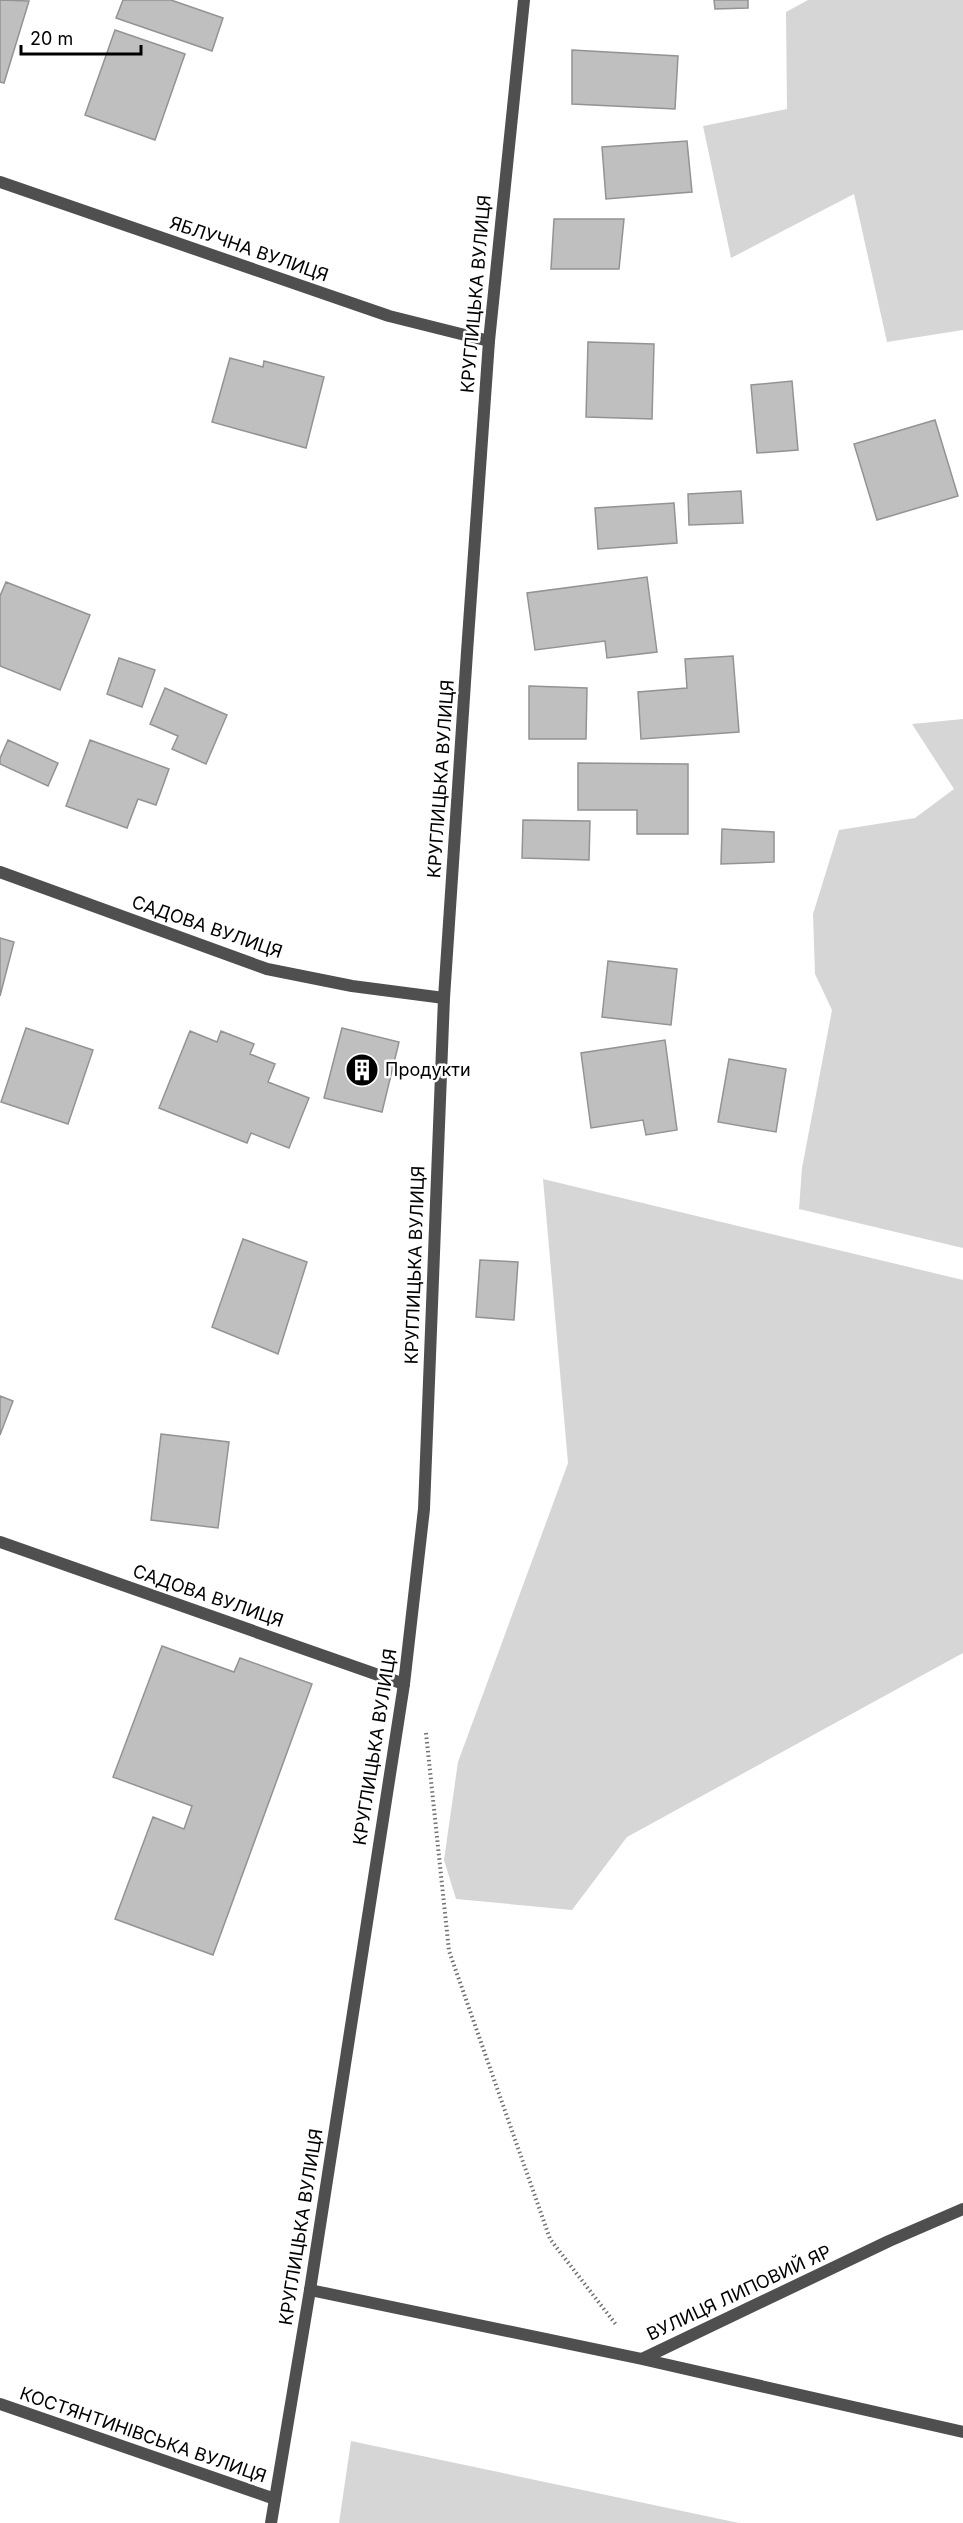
<svg xmlns="http://www.w3.org/2000/svg" width="963" height="2523" font-family="Inter,sans-serif">
<style>
.green{fill:#d6d6d6}
.building{fill:#bfbfbf;stroke:#939393;stroke-width:1.5}
.lines{fill:none;stroke-linecap:round;stroke-linejoin:round}
.path{stroke:#717171;stroke-width:4;stroke-dasharray:1.5 3;stroke-linecap:butt}
.minor{stroke:#4f4f4f;stroke-width:12}
.tertiary{stroke:#4f4f4f;stroke-width:12}
.labels{text-anchor:middle;stroke-width:5;stroke-linejoin:round;paint-order:stroke}
.street-label{font-size:18px;fill:#000;stroke:#fff}
.poi-label{font-size:18px;fill:#000;stroke:#fff;text-anchor:start}
</style>
<rect width="100%" height="100%" fill="#fff"/>
<path class="green" d="M808,0H963V330L887,342L854,194L731,258L703,126L787,109L786,12Z
M963,719V1248L799,1209L802,1168L832,1010L815,974L813,914L839,830L915,818L954,789L912,724Z
M543,1179L963,1280V1653L627,1837L572,1910L456,1899L444,1860L458,1762L568,1463Z
M351,2441L739,2523H339Z"/>
<path class="building" d="M0,0L29,1L4,83L0,82Z
M123,0H171L223,18L212,51L116,18Z
M714,0H748V8L715,9Z
M115,30L185,54L155,140L85,115Z
M572,50L678,56L675,109L572,104Z
M687,141L692,192L606,199L602,147Z
M554,219H624L619,269H551Z
M588,342L654,344L652,419L586,417Z
M230,358L263,367L264,361L324,377L306,448L212,422Z
M792,381L798,450L757,453L751,385Z
M935,420L958,496L877,520L854,444Z
M741,491L743,523L689,525L688,494Z
M674,503L677,543L598,549L595,508Z
M647,577L657,652L607,658L605,641L535,650L527,593Z
M6,582L90,615L60,690L0,666V596Z
M733,656L739,732L641,739L638,692L687,688L685,659Z
M119,658L155,670L142,707L107,694Z
M529,686L587,688L586,739H529Z
M165,688L227,715L206,764L172,749L178,736L150,724Z
M8,740L58,763L48,786L0,764V758Z
M90,740L169,769L156,805L138,799L127,828L66,806Z
M578,763L688,764V834H637V810H578Z
M523,820L590,821L589,860L522,858Z
M722,829L774,832V862L721,864Z
M0,938L14,942L0,996Z
M608,961L677,969L671,1025L602,1017Z
M26,1028L93,1050L68,1124L1,1102Z
M342,1028L399,1042L382,1112L324,1098Z
M190,1031L217,1042L221,1031L254,1044L250,1054L275,1064L268,1082L309,1098L289,1148L251,1133L247,1143L159,1108Z
M665,1040L677,1130L646,1135L643,1120L591,1128L581,1053Z
M729,1059L786,1069L776,1132L718,1122Z
M243,1239L307,1262L278,1354L212,1327Z
M480,1260L518,1262L514,1320L476,1317Z
M0,1396L13,1401L0,1435Z
M161,1434L229,1442L218,1528L151,1520Z
M162,1646L234,1672L240,1658L312,1684L213,1955L115,1919L153,1817L184,1829L192,1806L113,1777Z"/>
<g class="lines">
<path class="path" d="M426,1733L449,1951L550,2239L617,2326"/>
<path class="minor" d="M0,182L389,316L489,341
M0,872L267,969L352,986L444,998
M0,1542L404,1684
M310,2290L642,2359L889,2241L963,2209
M642,2359L963,2432
M0,2404L275,2499"/>
<path class="tertiary" d="M271,2523L310,2290L404,1684L424,1509L444,998L467,652L489,341L524,0"/>
</g>
<defs>
<g id="building-disc" transform="scale(1.725)"><circle r="9.5" fill="#000" stroke="#fff"/><path d="M-4-6H4V6H1V3H-1V6H-4ZM-2.5-4.3h1.7v1.8h-1.7ZM.8-4.3h1.7v1.8H.8ZM-2.5-1h1.7V.8h-1.7ZM.8-1h1.7V.8H.8Z" fill="#fff"/></g>
</defs>
<g fill-rule="evenodd">
<use href="#building-disc" x="362" y="1070"/>
</g>
<g class="labels">
<g class="street-label">
<text transform="translate(249 249) rotate(19)" y="6">ЯБЛУЧНА ВУЛИЦЯ</text>
<text transform="translate(476 294) rotate(-85)" y="6">КРУГЛИЦЬКА ВУЛИЦЯ</text>
<text transform="translate(441 779) rotate(-86)" y="6">КРУГЛИЦЬКА ВУЛИЦЯ</text>
<text transform="translate(207 927) rotate(19)" y="6">САДОВА ВУЛИЦЯ</text>
<text transform="translate(415 1265) rotate(-88)" y="6">КРУГЛИЦЬКА ВУЛИЦЯ</text>
<text transform="translate(208 1596) rotate(19)" y="6">САДОВА ВУЛИЦЯ</text>
<text transform="translate(375 1747) rotate(-81)" y="6">КРУГЛИЦЬКА ВУЛИЦЯ</text>
<text transform="translate(301 2227) rotate(-81)" y="6">КРУГЛИЦЬКА ВУЛИЦЯ</text>
<text transform="translate(739 2293) rotate(-25)" y="6">ВУЛИЦЯ ЛИПОВИЙ ЯР</text>
<text transform="translate(143 2435) rotate(19)" y="6">КОСТЯНТИНІВСЬКА ВУЛИЦЯ</text>
</g>
<g class="poi-label">
<text x="385" y="1076">Продукти</text>
</g>
</g>
<path d="M21 45v9h120v-9" fill="none" stroke="#000000" stroke-width="3"/>
<text x="30" y="45" font-size="18" fill="#000000" stroke="#ffffff" stroke-width="4.5" paint-order="stroke">20 m</text>
</svg>
